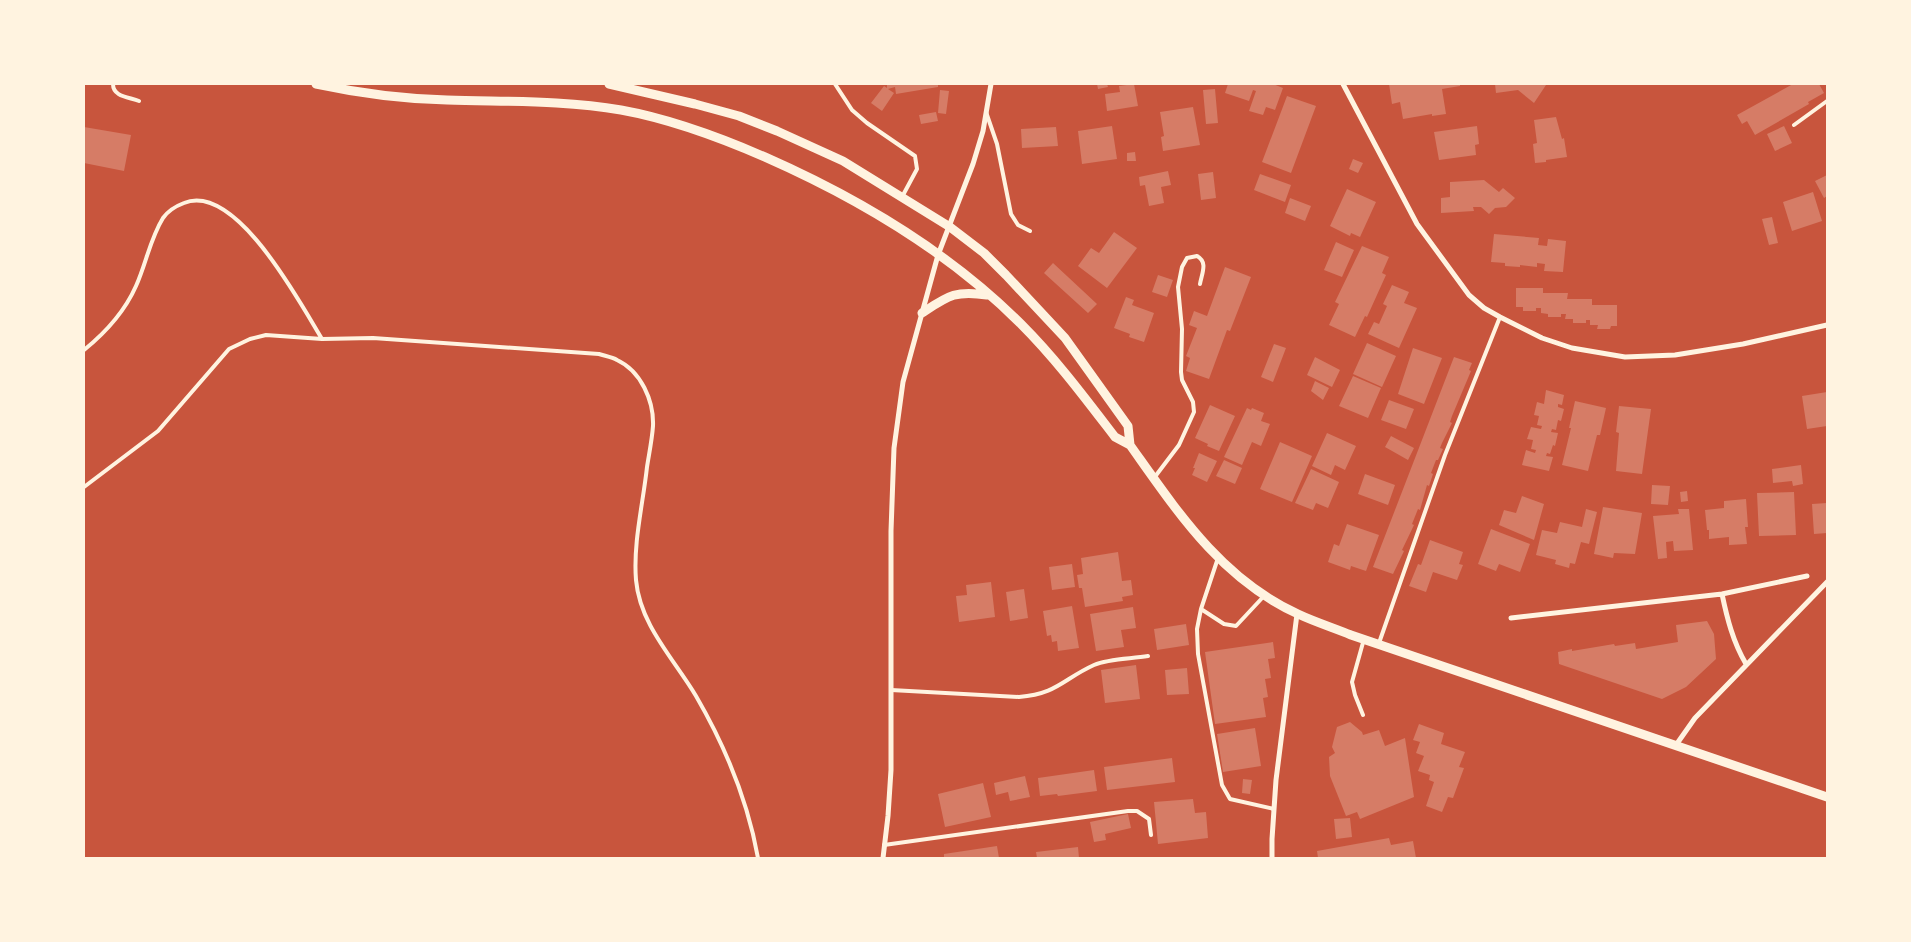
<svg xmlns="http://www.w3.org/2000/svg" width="1911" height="942" font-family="Montserrat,sans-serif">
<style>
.building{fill:#d67c66}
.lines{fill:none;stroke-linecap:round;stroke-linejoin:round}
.service{stroke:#fff3e0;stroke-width:4}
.minor{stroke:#fff3e0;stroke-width:5}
.tertiary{stroke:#fff3e0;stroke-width:9}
</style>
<rect width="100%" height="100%" fill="#c8553d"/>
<path class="building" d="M887,84H938V87L896,94L895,87L888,89L894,93L882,111L871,103L884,86L887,88Z
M1097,84H1107L1108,87L1098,89Z
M1134,84L1138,106L1107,111L1105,94L1120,92L1119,86Z
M1228,84H1273L1283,88L1275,110L1266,107L1263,115L1249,111L1256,91L1253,90L1249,101L1225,93Z
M1389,84H1460V86L1442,89L1446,114L1432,116V114L1403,119L1400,102L1392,104Z
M1495,84H1544L1546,85L1534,103L1518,90L1496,93Z
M1793,84H1819L1824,93L1808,102L1809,104L1755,135L1747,121L1742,124L1737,115Z
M1215,89L1218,123L1206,124L1203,90Z
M940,90L949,91L946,114L938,113Z
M1287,96L1316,106L1291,173L1262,162Z
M1193,107L1200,145L1163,151L1161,137L1164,136L1160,112Z
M936,112L938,121L921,124L919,115Z
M1556,117L1562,139L1564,138L1567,157L1546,160V162L1535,163L1533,144L1537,143L1534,120Z
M1112,126L1117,159L1082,164L1078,131Z
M1477,126L1479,144L1475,145L1476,155L1439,160L1434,132Z
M1784,126L1792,143L1775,151L1767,134Z
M84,127L131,135L124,171L84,163Z
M1056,127L1058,146L1022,148L1021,129Z
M1135,152L1136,161H1127V153Z
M1353,159L1363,163L1358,173L1349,169Z
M1168,171L1171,185L1161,187L1164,203L1149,206L1145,185L1140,186L1139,177Z
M1213,172L1216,198L1201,200L1198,174Z
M1260,174L1291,185L1285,202L1254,190Z
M1827,175V196L1824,198L1815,181Z
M1484,180L1499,192L1503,188L1515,198L1506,207L1495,208L1489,214L1481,207H1473L1474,211L1441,213V198L1450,197V182Z
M1347,189L1376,202L1360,237L1351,233L1350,236L1330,226Z
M1813,192L1822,221L1792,231L1783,202Z
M1290,198L1311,206L1305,221L1285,213Z
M1772,217L1778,243L1769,245L1762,219Z
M1114,232L1137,248L1107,288L1078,266L1091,248L1099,253Z
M1494,234L1539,238L1538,245L1547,246L1548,239L1566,241L1563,272L1544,271L1545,264L1537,263V267L1520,265V267L1505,266V263L1491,262Z
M1336,242L1354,250L1342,277L1324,270Z
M1362,246L1389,257L1382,273L1386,275L1367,317L1365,316L1355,337L1329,325L1339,304L1335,302Z
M1053,263L1097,304L1088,313L1044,273Z
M1225,267L1251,277L1230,331L1227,330L1209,379L1186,371L1190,358L1186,356L1197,328L1189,325L1194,311L1207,316Z
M1158,275L1173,280L1167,297L1152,292Z
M1392,285L1409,292L1404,303L1417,308L1399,348L1368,334L1374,322L1379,324L1387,306L1383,304Z
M1516,288H1543V293H1568L1567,299H1592V305H1617V326H1611L1610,329H1597L1598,325H1590V320H1586V323H1573V319H1565L1566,314H1561V317H1548V314L1541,313V308H1536V311H1523V307H1516Z
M1126,297L1134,300L1132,305L1154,313L1144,342L1129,337L1130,334L1114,328Z
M1367,343L1396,356L1382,387L1353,374Z
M1274,344L1286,348L1273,382L1261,377Z
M1413,348L1442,358L1424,404L1398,394Z
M1315,357L1340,370L1332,387L1307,375Z
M1454,357L1472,363L1469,370L1471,371L1452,416L1450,422L1452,423L1442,443L1440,448L1443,449L1438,460H1436L1431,473L1433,474L1429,486L1427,485L1420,510L1418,509L1412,524L1414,525L1402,550L1404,551L1393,574L1373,567Z
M1353,376L1381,388L1368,418L1339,406Z
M1315,381L1329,388L1323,400L1311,391Z
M1546,390L1564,395L1562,405L1558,404V407L1564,409L1561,421L1558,420L1556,430L1552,429L1551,432L1558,433L1555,446L1553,445L1550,454L1547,453L1546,456L1553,457L1549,471L1522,465L1526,450L1535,453L1536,450L1531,449L1533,440L1527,439L1531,427L1541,429L1542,426L1537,425L1539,416L1534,415L1537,402L1544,404Z
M1827,392V426L1807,429L1802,396Z
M1389,400L1414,409L1406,429L1381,420Z
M1575,401L1606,408L1600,435H1597L1588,471L1562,465L1571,428H1569Z
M1210,405L1235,416L1219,451L1207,446L1208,444L1195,438Z
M1619,406L1651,409L1642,474L1616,471L1619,433L1616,432Z
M1247,408L1251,410L1252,408L1264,413L1261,421L1270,424L1261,446L1252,442L1242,465L1224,457Z
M1327,433L1356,446L1345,470L1335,465L1331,475L1312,466Z
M1391,436L1414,448L1408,460L1385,447Z
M1280,442L1312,456L1292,502L1260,489Z
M1199,453L1217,461L1207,482L1192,475L1195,468H1193Z
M1224,460L1242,468L1235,484L1216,476Z
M1801,465L1803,484L1793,486L1792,481L1773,483L1772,469Z
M1311,469L1339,482L1328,508L1316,503L1313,510L1295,503Z
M1365,474L1395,485L1388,505L1358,494Z
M1652,485L1670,486L1668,505L1651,504Z
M1687,491L1688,501L1681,502L1680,492Z
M1794,492L1796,535L1759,536L1757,493Z
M1522,496L1544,504L1534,540L1499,525L1504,510L1516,513Z
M1746,499L1748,527H1745L1747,544L1729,545V537L1709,539V530H1707L1705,510L1724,508V501Z
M1827,503V533L1814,534L1812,504Z
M1603,507L1642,513L1635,554L1614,553L1613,558L1594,554Z
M1586,509L1597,512L1589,544L1581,542L1575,564L1570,563L1569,568L1555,564L1556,560L1536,555L1542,530L1557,533L1560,522L1582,527Z
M1678,509H1689L1693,550L1674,551L1673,541L1666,542L1667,558L1658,559L1653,516L1679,514Z
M1347,524L1379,535L1366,571L1351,566L1350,570L1328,562L1334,544L1339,546Z
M1491,529L1530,544L1520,572L1499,564L1496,571L1478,564Z
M1430,540L1463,552L1459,564L1463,565L1457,580L1433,572L1426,592L1409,586L1418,564L1421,565Z
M1118,552L1122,581L1131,580L1133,595L1122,597L1123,601L1085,607L1082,588H1079L1077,575L1083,574L1081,558Z
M1072,564L1075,587L1052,590L1049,567Z
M991,582L995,617L959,622L956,596L967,595L966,585Z
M1024,589L1028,618L1010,621L1006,592Z
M1072,606L1079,648L1058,651L1057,641L1052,642L1051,635L1047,636L1043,611Z
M1133,607L1136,628L1121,630L1124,647L1096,651L1090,614Z
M1707,621L1714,634L1716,659L1686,687L1662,699L1559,664L1558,652L1572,649V651L1614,644L1615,646L1635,643L1636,649L1678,642L1676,625Z
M1186,624L1189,645L1157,650L1154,629Z
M1273,642L1275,658L1268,659L1271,678L1265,679L1268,697L1263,698L1266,717L1215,724L1205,652Z
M1136,665L1140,699L1105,703L1101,670Z
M1187,668L1189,694L1167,695L1165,670Z
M1350,722L1362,732L1363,735L1379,730L1385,746L1405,738L1414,797L1360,819L1357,812L1346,816L1330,776L1329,757L1335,753L1332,747L1337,727Z
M1419,724L1444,733L1441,744L1465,752L1459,767L1464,768L1453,798L1448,797L1442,812L1426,806L1434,782L1429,780L1430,775L1418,771L1424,756L1416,753L1420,742L1413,740Z
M1255,728L1261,766L1223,772L1217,734Z
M1172,758L1175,782L1107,790L1104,767Z
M1094,770L1097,791L1058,796L1057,794L1040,796L1038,778Z
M1025,776L1030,797L1010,801L1008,792L996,795L994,783Z
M1243,779L1252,780L1250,794L1242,793Z
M983,783L991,817L945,827L938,794Z
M1193,799L1195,813L1206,812L1208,838L1158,844L1154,802Z
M1128,814L1131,828L1105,834L1106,840L1094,842L1090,822Z
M1350,818L1352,837L1336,839L1334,819Z
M1389,838L1391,845L1413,841L1416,858H1318L1317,851Z
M997,846L999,858H944V854Z
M1078,847L1079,858H1037L1036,852Z"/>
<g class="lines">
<path class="service" d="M113,84C113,97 129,97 139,101
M835,84L852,110L867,123L915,156L917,169L902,197
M986,112L997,144L1011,214L1018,225L1030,231
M1794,125L1827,101
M84,350C105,333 125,311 136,286C146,264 150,239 163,218C168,211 176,206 184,203C236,182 300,303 322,339
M1154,478L1179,445L1194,412L1193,402L1182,380L1181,372L1182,329L1178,287L1182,267L1187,258L1197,256C1208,262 1202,273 1200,284
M84,487L158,431L229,349L250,339L266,335L322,339L373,338L599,354C605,356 612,357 617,360C641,371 654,401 653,426C652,440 649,454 647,467C643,504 633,543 636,580C640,625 674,659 696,696C725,746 748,802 758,858
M1218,558L1201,609L1224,624L1236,626L1264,596
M1201,609L1197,629L1198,654L1222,785L1230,799L1274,809
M1379,643L1445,455L1500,317
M891,690L1019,697C1057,694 1063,679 1094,665C1110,658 1131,659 1148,656
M1363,715L1355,695L1352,682L1364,639
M884,845L1128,811H1137L1149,819L1151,835"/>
<path class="minor" d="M1343,84L1417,224L1469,295L1484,308L1500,317L1542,338L1572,348L1625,357L1675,355L1743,344L1827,325
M1722,594C1727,618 1733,642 1746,664
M1511,618L1722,594L1807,576
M1676,745L1695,718L1827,582
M883,858L888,816L891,770V531L894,448L903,382L938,255L973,164L983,131L991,84
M1272,858V839L1276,780L1297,614"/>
<path class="tertiary" d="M316,84C358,93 404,99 447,100C506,102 564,100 621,110C671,119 719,137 765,157C858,198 949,252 1021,324C1056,359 1085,398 1115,437L1130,445C1177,511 1221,579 1298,614C1315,622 1334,628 1351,635L1827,797
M609,84L695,104L739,116L777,131L843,161L950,227L984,253L1006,275L1065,338L1128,426L1130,445
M922,313C948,296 955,290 987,295"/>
</g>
<rect width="1911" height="942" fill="none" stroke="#fff3e0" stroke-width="170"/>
</svg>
